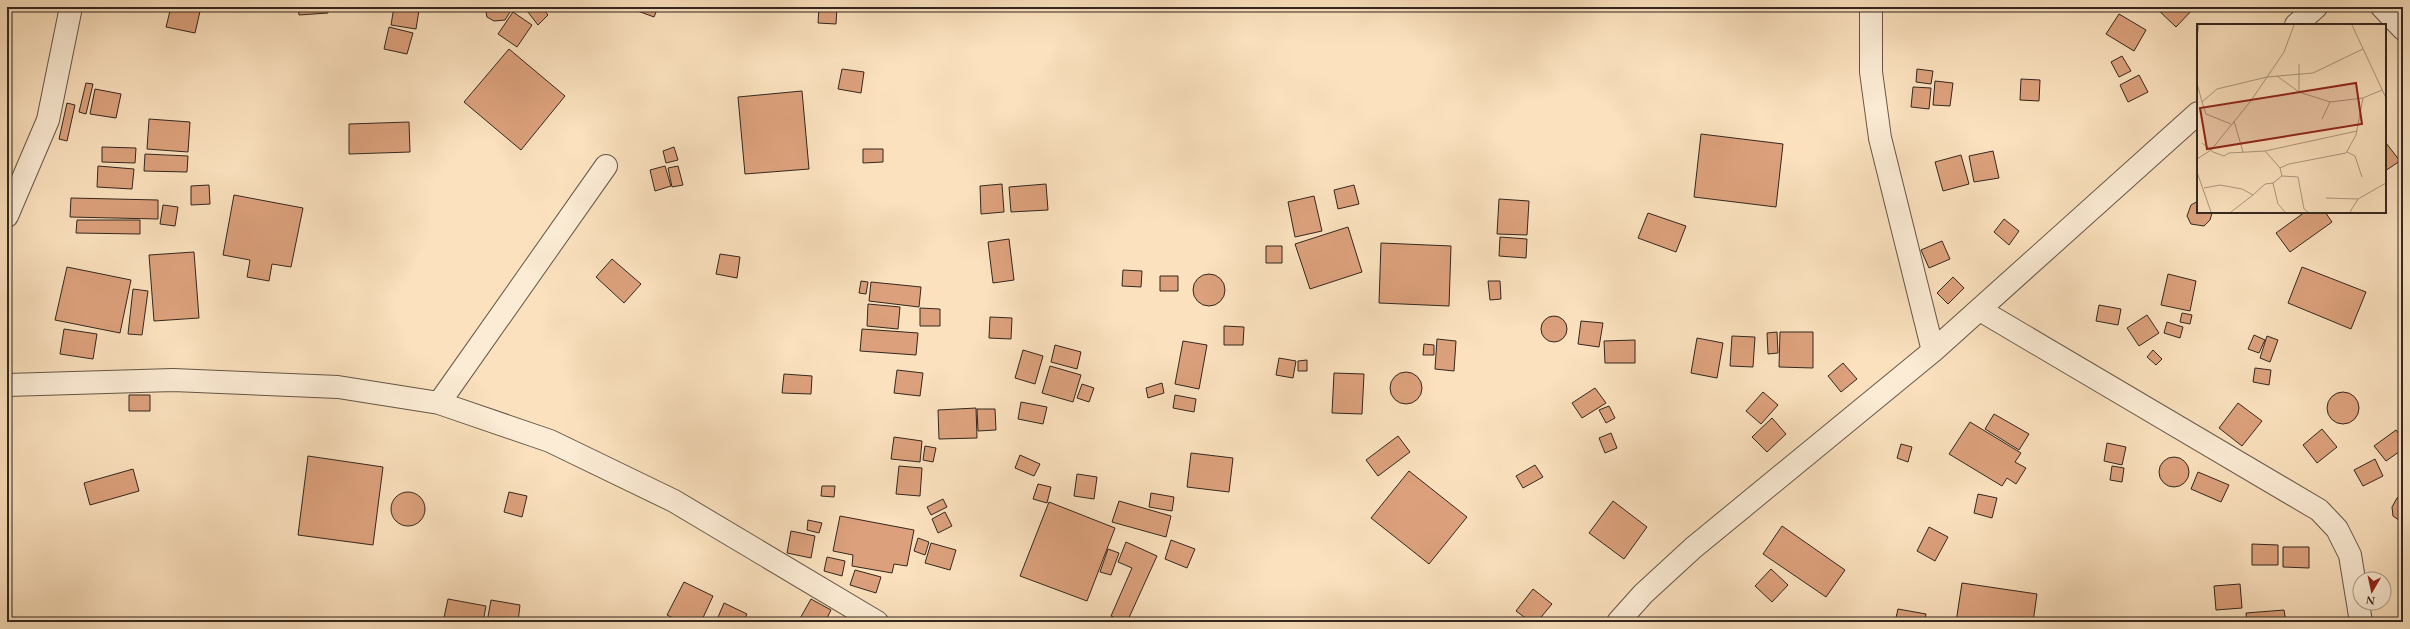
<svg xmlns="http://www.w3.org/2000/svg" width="2410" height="629" font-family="'EB Garamond',serif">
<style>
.building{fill:#dca17c;stroke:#33271f}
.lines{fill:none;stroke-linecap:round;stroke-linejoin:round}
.street-casing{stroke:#655647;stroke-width:24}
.street{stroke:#fcecd5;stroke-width:22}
.inset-road{fill:none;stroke:#ab977e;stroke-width:1}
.view{fill:#8f2418;fill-opacity:0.15;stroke:#8f2418;stroke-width:2}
.inset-edge{fill:none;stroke:#33271f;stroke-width:2}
</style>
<rect width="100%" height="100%" fill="#fbe1be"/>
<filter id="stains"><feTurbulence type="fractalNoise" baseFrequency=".005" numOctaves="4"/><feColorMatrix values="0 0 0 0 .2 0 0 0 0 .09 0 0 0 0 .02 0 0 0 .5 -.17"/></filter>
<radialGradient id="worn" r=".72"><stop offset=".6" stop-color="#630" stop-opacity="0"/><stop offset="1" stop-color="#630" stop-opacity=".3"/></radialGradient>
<path class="building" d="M171,7H201L195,33L166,27Z
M298,7H328V13L299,15Z
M394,7L419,10L416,29L391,25Z
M485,7H509L510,12L505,20L494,21L487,17Z
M524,7H541L548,15L538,25Z
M627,7H658L654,17Z
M819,7H837L836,24L818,23Z
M2155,7H2195L2176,27Z
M513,12L532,25L517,47L498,34Z
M2119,14L2146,30L2134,51L2106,34Z
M389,27L413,33L407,54L384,49Z
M509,49L565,96L521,150L464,102Z
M2122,56L2131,71L2119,77L2111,62Z
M842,69L864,72L861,93L838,89Z
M1917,69L1933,71L1931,84L1916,82Z
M2139,75L2148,92L2128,102L2120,85Z
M2021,79L2040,80L2039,101L2020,100Z
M1935,81L1953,83L1950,106L1933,105Z
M86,83L93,84L86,114L79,112Z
M1913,87L1931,88L1929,109L1911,107Z
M95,89L121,94L116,118L90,114Z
M802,91L809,169L745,174L738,97Z
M67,103L75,105L67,141L59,139Z
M149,119L190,122L188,152L147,149Z
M409,122L410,152L349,154V124Z
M1701,134L1783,144L1776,207L1694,197Z
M2386,143L2400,161L2385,171V144Z
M102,147L136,148L135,163L102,162Z
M674,147L678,160L666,163L663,151Z
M863,149H883V162L863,163Z
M1993,151L1999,178L1974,182L1969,156Z
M145,154L188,156L187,172L144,171Z
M1961,155L1969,184L1943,191L1935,162Z
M98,166L134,169L132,189L97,187Z
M665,166L671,186L655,191L650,170Z
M678,166L683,185L672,187L668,168Z
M1002,184L1004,212L981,214L980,186Z
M1046,184L1048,210L1011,212L1009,187Z
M209,185L210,204L191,205V186Z
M1354,185L1359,204L1338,209L1334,190Z
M234,195L303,208L291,267L272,264L269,281L247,277L250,260L223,255Z
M1314,196L1322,231L1295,237L1288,202Z
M71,198L158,200V219L70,217Z
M1499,199L1529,201L1527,235L1497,234Z
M2198,201V212L2212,213L2210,220L2204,226L2191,224L2187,216L2191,205Z
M163,205L178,207L175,226L160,224Z
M2305,212H2325L2332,222L2290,252L2276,233Z
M1648,213L1686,226L1676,252L1638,238Z
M2004,219L2019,231L2009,245L1994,232Z
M77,220H140V234L76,233Z
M1348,227L1362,272L1310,289L1295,244Z
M1500,237L1527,239L1526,258L1499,256Z
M1009,239L1014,280L993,283L988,242Z
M1942,241L1950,259L1929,268L1921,250Z
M1381,243L1451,246L1449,306L1379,303Z
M1266,246H1282V263H1266Z
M194,252L199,318L154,321L149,255Z
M720,254L740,257L737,278L716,274Z
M612,259L641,284L624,303L596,277Z
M67,267L131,280L120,333L55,320Z
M2302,267L2366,292L2351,329L2288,303Z
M1123,270L1142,271L1141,287L1122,286Z
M2168,274L2196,281L2190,311L2161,305Z
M1193 290a16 16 0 1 1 32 0a16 16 0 1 1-32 0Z
M1160,276H1178V291H1160Z
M1953,277L1964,288L1948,304L1937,293Z
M861,281L868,282L866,294L859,293Z
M1488,281H1500L1501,299L1490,300Z
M871,282L921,287L919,307L869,301Z
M133,289L148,291L142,335L128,334Z
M868,304L900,307L898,329L867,326Z
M2099,305L2121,309L2118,325L2096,321Z
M920,308L940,309V326H920Z
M2182,313L2192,315L2190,324L2180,322Z
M2147,315L2159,333L2139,346L2127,328Z
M1541 329a13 13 0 1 1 26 0a13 13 0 1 1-26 0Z
M990,317L1012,318L1011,339L989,338Z
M1581,321L1603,323L1599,347L1578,344Z
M2167,322L2183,327L2180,338L2164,333Z
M1224,326L1244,327L1243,345H1224Z
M64,329L97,334L93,359L60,354Z
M862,329L918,333L916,355L860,351Z
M1777,332L1778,353L1768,354L1767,333Z
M1780,332H1813V368L1779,367Z
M2254,335L2265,340L2259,353L2248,349Z
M1732,336L1755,337L1753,367L1730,366Z
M2267,336L2278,340L2270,362L2260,358Z
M1697,338L1723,343L1717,378L1691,373Z
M1437,339L1456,341L1454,371L1435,369Z
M1635,340V363H1605L1604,341Z
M1183,341L1207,345L1199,389L1175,384Z
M1424,344L1434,345V355H1423Z
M1055,345L1081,352L1077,369L1051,362Z
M1023,350L1043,356L1035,384L1015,378Z
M2153,350L2162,359L2156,365L2147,357Z
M1279,358L1296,361L1293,378L1276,375Z
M1307,360V371H1298V361Z
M1843,363L1857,379L1841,392L1828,376Z
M1050,366L1081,375L1073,402L1042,393Z
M2255,368L2271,370L2269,385L2253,382Z
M897,370L923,373L920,396L894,393Z
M1390 388a16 16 0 1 1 32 0a16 16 0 1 1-32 0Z
M1334,373L1364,374L1362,414L1332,413Z
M784,374L812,376L811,394L782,393Z
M1162,383L1164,393L1148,398L1146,388Z
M1082,384L1094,388L1089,402L1077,398Z
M1595,388L1606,403L1582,418L1572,403Z
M2327 408a16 16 0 1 1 32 0a16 16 0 1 1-32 0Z
M1763,392L1778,405L1761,424L1746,411Z
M129,395H150V411H129Z
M1175,395L1196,399L1194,412L1173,408Z
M1021,402L1047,407L1043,424L1018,419Z
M2238,403L2262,421L2242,446L2219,428Z
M1609,406L1615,418L1606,423L1599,410Z
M976,408L977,438L939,439L938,410Z
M977,409H995L996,430L978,431Z
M1994,414L2029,434L2019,450L1985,429Z
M1772,418L1786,434L1767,452L1752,437Z
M1970,422L2021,453L2015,462L2026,468L2016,484L2007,478L2002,486L1949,454Z
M2322,429L2337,447L2317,463L2303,445Z
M2396,430L2403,439V449L2386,461L2374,446Z
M1611,433L1617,448L1605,453L1599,438Z
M1398,436L1410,452L1378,476L1366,460Z
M894,437L922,441L920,462L891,459Z
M2107,443L2126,447L2122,465L2104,461Z
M1901,444L1912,447L1908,462L1897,458Z
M925,446L936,448L933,462L923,460Z
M1191,453L1233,458L1229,492L1187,487Z
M1020,455L1040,464L1034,476L1015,468Z
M308,456L383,467L373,545L298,535Z
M2159 472a15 15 0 1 1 30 0a15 15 0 1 1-30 0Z
M2375,459L2383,476L2363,486L2354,470Z
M1535,465L1543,477L1523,488L1516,476Z
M899,466L922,468L920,496L896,494Z
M2112,466L2124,468L2122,482L2110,480Z
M133,469L139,491L90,505L84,483Z
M1409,471L1467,517L1429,564L1371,518Z
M2198,472L2229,485L2221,502L2191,489Z
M1077,474L1097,477L1094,499L1074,496Z
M1038,484L1051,487L1047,503L1033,499Z
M822,486H835L834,497L821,496Z
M509,492L527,496L522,517L504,512Z
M391 509a17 17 0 1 1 34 0a17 17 0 1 1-34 0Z
M1151,493L1174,497L1172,511L1149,507Z
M1978,494L1997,498L1992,518L1974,513Z
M2403,494V523L2393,516L2392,507L2397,498Z
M943,499L947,507L931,515L927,507Z
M1119,501L1171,516L1166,537L1112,522Z
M1613,501L1647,527L1624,559L1589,533Z
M1049,502L1115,528L1087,601L1020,576Z
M945,512L952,526L938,533L932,519Z
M840,516L914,530L907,566L894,564L892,573L852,566L853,555L833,551Z
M808,520L822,523L819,533L807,530Z
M1782,526L1845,570L1826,597L1763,554Z
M1929,527L1948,537L1935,561L1917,551Z
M791,531L815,536L811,558L787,553Z
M918,538L929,542L925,555L914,551Z
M1171,540L1195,549L1187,568L1165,559Z
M1126,542L1157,556L1127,622H1124L1111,616L1132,568L1118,562Z
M931,543L956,550L950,570L925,563Z
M2252,544L2278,545V565H2252Z
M2283,547H2309V568L2283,567Z
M1108,549L1119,553L1111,575L1100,572Z
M827,557L845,561L842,576L824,571Z
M1771,569L1788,585L1772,602L1755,586Z
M855,570L881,577L876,593L850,585Z
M684,582L713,596L701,622H681L667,615Z
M1962,583L2037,594L2033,622H1956Z
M2240,584L2242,608L2216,610L2214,586Z
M1533,589L1552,604L1537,622H1531L1516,611Z
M448,599L486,606L483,622H443Z
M811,599L831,610L825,622H798Z
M491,600L520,605L518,622H487Z
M724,603L747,614L743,622H716Z
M1898,609L1926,614L1924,622H1895Z
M2284,610L2286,622H2247L2246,613Z"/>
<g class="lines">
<g class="street-casing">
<path id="street" d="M1871,7V72L1880,138L1933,351
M2382,7L2403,29
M2296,25L2316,7
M7,216L48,120L71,7
M1980,310L2319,510L2337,529L2350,555L2361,622
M7,385L173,380L338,387L439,403L550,441L674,501L877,622
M439,403L606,166
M1618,622L1643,594L1693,548L1933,351L2198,113"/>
</g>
<use href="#street" class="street"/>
</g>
<g transform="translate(2197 24)">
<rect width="189" height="189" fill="#fbe1be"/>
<path class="inset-road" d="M155,1L189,74M0,13L2,1M80,52L102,68L133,78L166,74L185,66M0,59L5,78L20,65L70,53L116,49L166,25M102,68V40M5,78L9,90L34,100M125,95L133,78M37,97L46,128M5,119L16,128L27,132L32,129L68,127L160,107M68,127L83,144M150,128L158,132L165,153M0,135L14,126L53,78L87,28L97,1M0,148L14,188M85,152L101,153L107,185L111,188M76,159L81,180L88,188M7,164L23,161L45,165L56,171L68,160L76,159L85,152L83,144L92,140L149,129L159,111L166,74M129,174L161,175M34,188L56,171M153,188L161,175L189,159"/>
<path class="view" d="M159,59L165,100L10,125L3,84Z"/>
<rect width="189" height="189" class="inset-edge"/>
</g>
<rect width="2410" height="629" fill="none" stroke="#fbe1be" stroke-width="24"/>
<rect x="8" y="8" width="2394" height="613" fill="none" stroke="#33271f" stroke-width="2"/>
<rect x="12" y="12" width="2386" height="605" fill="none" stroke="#33271f"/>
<g transform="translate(2372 591) rotate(189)"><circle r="19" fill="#fcecd5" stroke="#ac9d8c"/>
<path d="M0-3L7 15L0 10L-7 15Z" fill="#8f2418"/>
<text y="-6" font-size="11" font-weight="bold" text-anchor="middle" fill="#33271f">N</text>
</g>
<rect width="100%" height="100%" filter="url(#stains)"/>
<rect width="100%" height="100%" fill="url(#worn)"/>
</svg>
